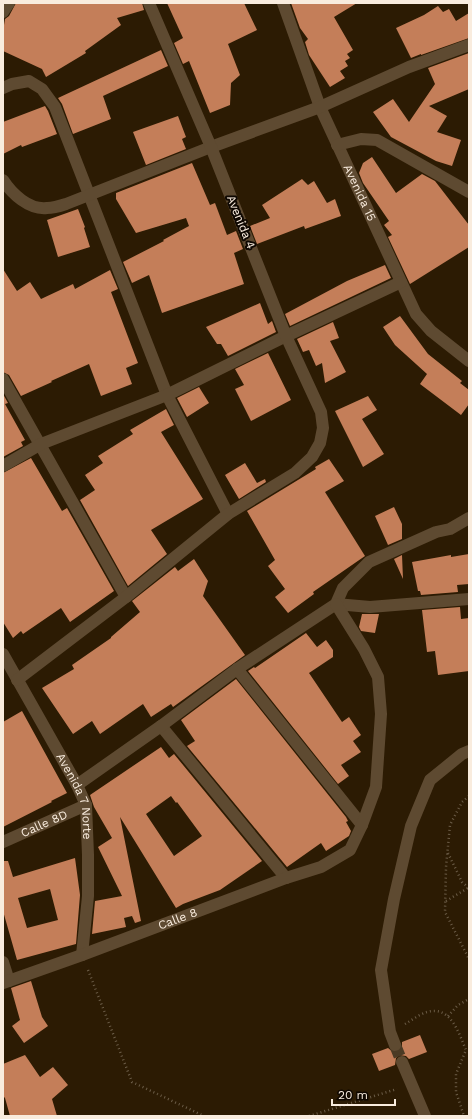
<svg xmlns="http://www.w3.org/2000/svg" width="472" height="1119" font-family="'Work Sans',sans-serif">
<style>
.building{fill:#c47e59;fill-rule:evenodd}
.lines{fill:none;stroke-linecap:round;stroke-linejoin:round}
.minor-tunnel{stroke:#4b3a24;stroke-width:12;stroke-dasharray:12 6;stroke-linecap:butt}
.path{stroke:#6c5d48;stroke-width:2.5;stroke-dasharray:1 3;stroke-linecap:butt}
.minor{stroke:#5e4a31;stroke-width:12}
.labels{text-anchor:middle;stroke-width:4;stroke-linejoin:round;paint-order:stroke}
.street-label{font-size:12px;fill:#f9ecde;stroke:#0e0701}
</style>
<rect width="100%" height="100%" fill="#2c1b03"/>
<path class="building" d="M16,3H142L144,10L117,18L121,25L85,51L86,53L46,77L42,69L3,51V31L5,19L9,16Z
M167,3H244L257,30L228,44L240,75L231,83L230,105L210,113L189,61L183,64L174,43L183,38Z
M291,3H357L334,17L353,50L347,54L350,58L345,61L348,66L340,71L345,78L330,87L309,55L305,42L308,39L300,28Z
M438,6L443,12L449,9L456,21L469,13V38L421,55V54L411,58L396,28L424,15Z
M161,50L168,66L103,96L111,119L73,134L62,104L58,98Z
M469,53V89L429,106L447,116L437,132L461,140L452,166L436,161L391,137L373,112L393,99L409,122L435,84L428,68Z
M45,106L48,111L57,134L22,147L21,145L3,154V122Z
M178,116L186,137L182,139L186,149L146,165L133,132Z
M372,157L396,193L422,174L435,181L469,225V247L410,284L388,237L392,235L384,225L389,221L363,183L359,173L363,163Z
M192,163L210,205L215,203L227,235L236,231L243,249L234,253L244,284L162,313L149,275L132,283L123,262L164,241L163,240L189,226L186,218L136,233L116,199V193Z
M302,179L308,185L314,181L327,203L335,199L341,216L305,229L304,226L257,244L250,226L270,218L262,205Z
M78,209L85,227L84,228L90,247L58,257L47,220Z
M385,265L391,278L290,326L285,314L347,281Z
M3,269L17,291L30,282L41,299L73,284L75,289L110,270L118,289L111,292L138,363L126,368L132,384L101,396L89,364L51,381L52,382L21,396L9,375L3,372Z
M260,303L268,324L272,321L276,332L228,356L221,344H217L206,327Z
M400,316L428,354L462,381L460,383L469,390V404L461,415L420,384L427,374L395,345L383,327Z
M333,322L339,338L330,341L346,372L325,383L322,363L316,366L309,350L303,352L297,339Z
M268,353L291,400L251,421L235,389L244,385L235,369Z
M199,387L209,403L187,417L177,398Z
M3,394L8,403L5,404L25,440L21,442L23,446L3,457Z
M368,396L377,410L362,419L384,454L363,467L335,411Z
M166,409L174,425L161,432L203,499L151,530L167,554L128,586L80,500L95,490L85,475L103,463L98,456L133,434L130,430Z
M31,458L62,511L67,508L114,591L70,622L61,608L23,634L21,631L13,638L3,622V473Z
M329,459L344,481L325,492L365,556L313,592L314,594L288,613L275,597L285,589L268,566L275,560L247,511L316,469L315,467Z
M245,463L257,483L265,479L266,482L239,499L225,475Z
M394,507L402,524V539L388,545L375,516Z
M469,554V584L457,585L458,592L421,595L420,591H418L412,562L451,555V557Z
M402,555L403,579L394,559Z
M194,559L208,581L203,596L245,655L173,707L171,704L151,717L143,704L100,734L92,721L73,734L42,688L74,669L72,665L111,638V637L140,612L132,601L175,567L178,571Z
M460,607L461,619L469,618V671L438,675L435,651L427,652L422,610Z
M362,614H379L375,633L361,631L359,627Z
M306,633L317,647L326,640L333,650V657L309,673L342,722L349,717L361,735L353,741L361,752L341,765L349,776L338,784L248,671L254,667L255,668Z
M236,679L346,817L348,821L346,822L351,831L349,836L326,851L321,843L287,867L187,746L195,741L181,720Z
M22,711L67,793L51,801L52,802L3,827V722Z
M161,747L169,758L174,754L262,861L220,890L183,904L176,908L120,817L141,921L135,923L132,916L124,918L126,927L92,934L95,901L122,896L98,847L112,838L94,807L90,795ZM171,796L176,803L177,802L202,836L174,856L146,814Z
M75,858L80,895L76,944L17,960L3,911V861H8L13,877ZM50,889L58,920L27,928L18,898Z
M31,981L42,1017L48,1026L24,1043L12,1026L20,1020L11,988Z
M420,1035L427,1052L409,1059L406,1056L399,1055L396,1058L395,1065L379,1071L372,1054L388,1048L393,1052H398L402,1047V1042Z
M25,1055L40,1077L53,1067L68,1085L52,1099L57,1116H10L5,1098L3,1096V1064Z"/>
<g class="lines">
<path class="minor-tunnel" d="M395,1045L402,1062"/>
<path class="path" d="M469,796L462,802L450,825L446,867L445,912L469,959
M448,853L462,882L469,888
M446,901L468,888
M88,970L132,1082L204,1116
M448,1016L458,1005L469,999
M405,1024C412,1020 420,1014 427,1012C451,1005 459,1034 466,1050L456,1074V1092L464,1116
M309,1116L397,1089"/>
<g class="minor">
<path id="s1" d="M283,3L320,107L416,314L431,331L469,361"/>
<path d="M3,12L9,3"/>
<path d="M3,88L12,84L29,81L42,89L55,107L167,395L228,514"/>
<path d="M337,145L361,139L377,140L469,192"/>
<path d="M3,180C12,194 29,210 47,208C54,208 60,206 66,204L211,147L320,107L409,67L469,45"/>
<path d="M3,379L126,597"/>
<path d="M3,466L41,444L167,395L286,336L401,282"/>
<path d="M336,604L370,607L469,599"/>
<path id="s2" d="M3,654L77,785L86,805L88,855V896L82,955"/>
<path d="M237,669L362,825"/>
<path d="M17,680L126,597L228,514L295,473L312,457L320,443L323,428L321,412L286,336L211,147L149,3"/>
<path d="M161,726L286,878"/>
<path d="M77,785L161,726L237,669L336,604L343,588L369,562L436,532L450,529L469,518"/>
<path id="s3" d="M3,842L86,805"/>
<path d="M3,962L9,981"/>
<path id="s4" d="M3,983L82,955L286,878L321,867L350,850L362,825L376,787L381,714L378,677L364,649L336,604"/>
<path d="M395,1045L390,1032L381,970L394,899L411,826L430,780L462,754L469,751"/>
<path d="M402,1062L425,1116"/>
</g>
</g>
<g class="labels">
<g class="street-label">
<text dy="4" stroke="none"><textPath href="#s1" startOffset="205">Avenida 15</textPath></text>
<text transform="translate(241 222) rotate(68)" y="4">Avenida 4</text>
<text dy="4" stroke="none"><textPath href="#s2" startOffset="161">Avenida 7 Norte</textPath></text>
<text dy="4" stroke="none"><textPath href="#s3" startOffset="45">Calle 8D</textPath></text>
<text dy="4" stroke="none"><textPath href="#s4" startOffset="186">Calle 8</textPath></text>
</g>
</g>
<rect width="472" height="1119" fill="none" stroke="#f9ecde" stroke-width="8"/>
<path d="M332 1099v6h63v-6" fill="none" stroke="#f9ecde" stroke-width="2"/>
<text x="338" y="1099" font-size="12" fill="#f9ecde" stroke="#0e0701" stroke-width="3" paint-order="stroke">20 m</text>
</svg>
